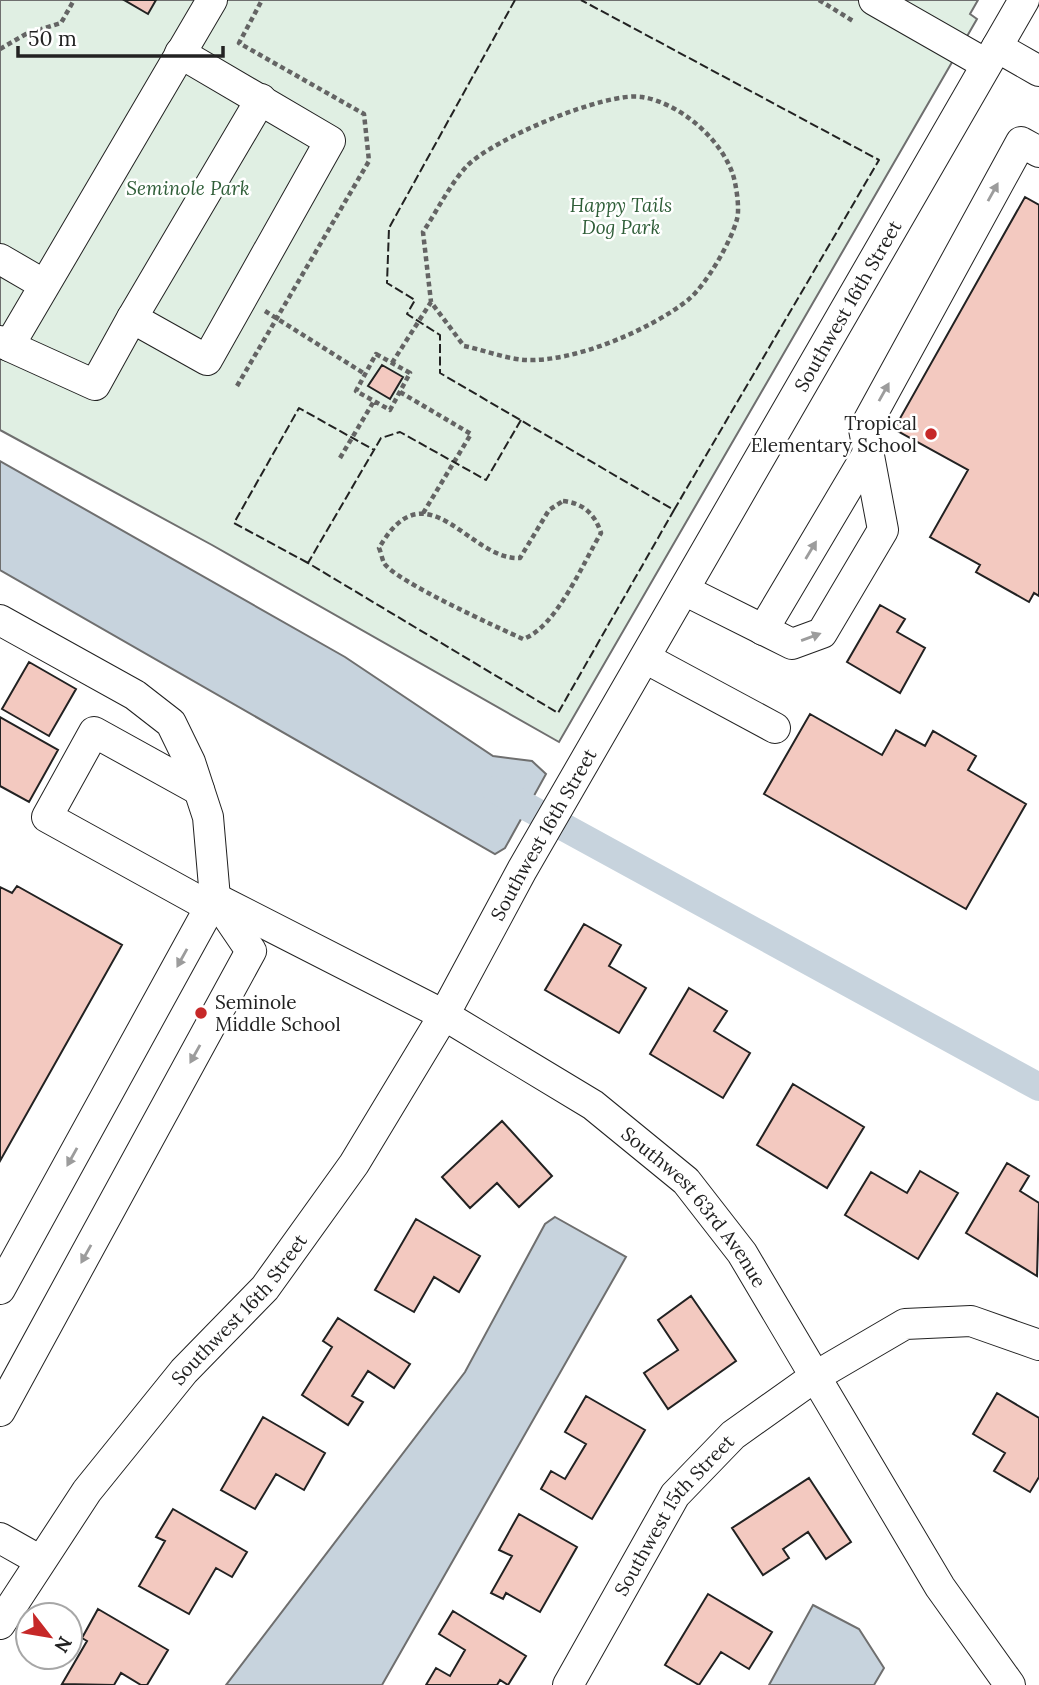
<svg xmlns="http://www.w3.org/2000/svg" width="1039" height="1685" font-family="Lora,serif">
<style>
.green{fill:#e0efe3;stroke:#6f6f6f;stroke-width:2}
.water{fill:#c7d3dd;stroke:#6f6f6f;stroke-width:2}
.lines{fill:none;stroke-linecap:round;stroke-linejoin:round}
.canal{stroke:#c7d3dd;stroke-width:28}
.building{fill:#f3c9c0;stroke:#222;stroke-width:2}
.minor-casing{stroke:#222;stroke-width:32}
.path{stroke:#646464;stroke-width:4.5;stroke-dasharray:5 3.5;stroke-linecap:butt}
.minor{stroke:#fff;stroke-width:30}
.fence{stroke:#222;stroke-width:2;stroke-dasharray:9 3.5;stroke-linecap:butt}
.oneway{fill:#9c9c9c}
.poi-dot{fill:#c62828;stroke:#fff;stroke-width:2.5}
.labels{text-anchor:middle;stroke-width:5;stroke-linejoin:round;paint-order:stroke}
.park-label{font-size:19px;font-style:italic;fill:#2f5e38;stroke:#fff}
.street-label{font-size:19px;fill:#222;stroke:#fff}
.poi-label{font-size:19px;fill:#222;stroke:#fff;text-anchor:end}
</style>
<rect width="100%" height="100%" fill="#fff"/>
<path class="green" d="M0,0H978L970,14L977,19L559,742L212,545L0,430Z"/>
<path class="water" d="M0,461L345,657L493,756L532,761L546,774L505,848L495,854L0,570Z
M555,1217L626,1257L382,1685H226L465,1372L545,1224Z
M813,1605L859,1629L884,1668L874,1685H769Z"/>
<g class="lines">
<path class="canal" d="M496,790L1039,1087"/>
</g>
<path class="building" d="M124,0H156L148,14Z
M1025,197L1039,205V596L1034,593L1029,602L976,572L980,565L930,537L968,470L894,429Z
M382,365L403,377L390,399L368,386Z
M880,605L905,619L897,632L925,648L900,693L847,662Z
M29,662L76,689L49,736L2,709Z
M810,714L882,755L896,730L925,746L933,731L976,756L968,770L1026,804L966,909L764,794Z
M0,717L58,750L29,802L0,786Z
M17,886L122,945L0,1161V887L12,893Z
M584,924L621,945L609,966L646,988L619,1033L545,990Z
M689,988L727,1011L714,1031L750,1053L723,1098L650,1054Z
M793,1084L864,1127L827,1188L757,1145Z
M502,1121L552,1176L519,1207L497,1183L470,1208L442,1177Z
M1007,1163L1029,1176L1020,1191L1039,1203L1037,1276L966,1233Z
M920,1171L958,1193L918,1259L845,1215L871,1172L907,1193Z
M416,1219L480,1256L459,1292L434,1277L414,1312L375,1290Z
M691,1296L736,1361L668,1409L644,1373L678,1350L658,1320Z
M338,1318L410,1364L394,1388L368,1371L352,1396L363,1402L348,1425L302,1395L332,1347L323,1341Z
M997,1393L1039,1418V1477L1030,1492L994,1471L1005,1453L973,1434Z
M586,1396L645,1430L592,1519L541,1489L551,1471L565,1479L586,1444L565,1432Z
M263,1417L325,1453L304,1490L276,1474L255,1509L221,1490Z
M809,1478L851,1542L826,1559L808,1532L783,1549L789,1558L763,1575L732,1528Z
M173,1509L247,1552L232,1577L216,1568L189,1614L139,1586L165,1541L156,1537Z
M519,1514L577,1547L540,1612L506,1593L503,1599L491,1593L512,1556L499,1550Z
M708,1594L772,1632L749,1669L721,1652L699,1685L665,1665Z
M98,1609L168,1650L147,1685H141L121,1673L114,1685L62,1684L87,1641L82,1638Z
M453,1611L526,1656L508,1685L500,1680L497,1685H426L436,1668L450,1676L465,1650L439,1634Z"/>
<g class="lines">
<g class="minor-casing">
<g id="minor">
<path d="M874,0L986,64"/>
<path d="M997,47L1039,71"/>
<path d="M0,259L43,284"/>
<path d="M132,318L261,99"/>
<path d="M0,341L9,346L212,0"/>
<path d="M9,346L95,385L132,318L207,360L330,141L180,53"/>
<path d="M684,590L792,644L822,633L883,530L864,429L1021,142L1039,152"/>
<path d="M0,620L135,695L171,723L190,762L208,817L215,898L251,951L0,1411"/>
<path d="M763,630L868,453"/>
<path d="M645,658L775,728"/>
<path d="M199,790L94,732L47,817L210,907"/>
<path id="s1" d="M215,898L444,1015L593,1105L686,1181L742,1253L940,1587L1010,1685"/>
<path d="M0,1289L215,898"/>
<path d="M0,1538L39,1560"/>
<path id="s2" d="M0,1624L87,1491L184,1371L265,1288L354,1164L444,1015L522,870L1024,0"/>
<path id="s3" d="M568,1685L675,1495L733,1435L816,1376L905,1324L971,1321L1039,1345"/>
</g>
</g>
<path class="path" d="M819,0L853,21
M0,49L26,34L61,23L74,0
M265,311L365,374
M376,354L410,373L390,410L356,391Z
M392,363L431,302L464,346C484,350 506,359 526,360C575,362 650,330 688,300C706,285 731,242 737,219C740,209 736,182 732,172C719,137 679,103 642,97C606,91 493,139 467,166C450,184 437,211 423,232L431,302
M237,386L369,161L364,114L239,43L262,0
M400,392L471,434L422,515
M340,458L374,401
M563,501C583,503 595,514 601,533C583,563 556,628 523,639C499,628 395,581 384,563C382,559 381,552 379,548C427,464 469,561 520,558L549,510Z"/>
<use href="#minor" class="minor"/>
<path class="fence" d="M515,0L389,228L387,283L415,300L407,314L440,335V373L674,510L879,160L581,0
M521,420L486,480L400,432L381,438L308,563L558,713L674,510
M308,563L234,523L299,408L374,450"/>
</g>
<defs><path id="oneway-solid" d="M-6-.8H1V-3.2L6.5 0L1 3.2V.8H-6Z" transform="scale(1.75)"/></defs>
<g class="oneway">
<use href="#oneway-solid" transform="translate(993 192) rotate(-61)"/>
<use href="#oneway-solid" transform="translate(884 392) rotate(-61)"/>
<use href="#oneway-solid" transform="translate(811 550) rotate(-59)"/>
<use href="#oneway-solid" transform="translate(811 637) rotate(-20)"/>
<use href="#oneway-solid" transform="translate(182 958) rotate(119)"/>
<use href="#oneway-solid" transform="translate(195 1054) rotate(119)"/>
<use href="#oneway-solid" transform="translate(72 1157) rotate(119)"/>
<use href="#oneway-solid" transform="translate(86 1254) rotate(119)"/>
</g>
<g class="poi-dot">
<circle cx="931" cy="434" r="7"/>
<circle cx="201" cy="1013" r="7"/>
</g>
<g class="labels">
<g class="park-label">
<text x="188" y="195">Seminole Park</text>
<text x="621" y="212">Happy Tails<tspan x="621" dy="22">Dog Park</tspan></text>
</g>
<g class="street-label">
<text dy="7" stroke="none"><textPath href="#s2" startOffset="1572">Southwest 16th Street</textPath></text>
<text dy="7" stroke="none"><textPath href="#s2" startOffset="962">Southwest 16th Street</textPath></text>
<text dy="7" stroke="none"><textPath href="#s1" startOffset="576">Southwest 63rd Avenue</textPath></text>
<text dy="7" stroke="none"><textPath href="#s2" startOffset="396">Southwest 16th Street</textPath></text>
<text dy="7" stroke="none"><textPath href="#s3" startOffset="201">Southwest 15th Street</textPath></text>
</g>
<g class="poi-label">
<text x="917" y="430">Tropical<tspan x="917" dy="22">Elementary School</tspan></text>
<text x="215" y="1009" text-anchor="start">Seminole<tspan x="215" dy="22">Middle School</tspan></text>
</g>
</g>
<g transform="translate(49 1636) rotate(121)"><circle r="33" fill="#ffffff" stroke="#a7a7a7" stroke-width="2"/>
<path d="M0-5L12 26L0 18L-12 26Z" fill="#c62828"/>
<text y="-10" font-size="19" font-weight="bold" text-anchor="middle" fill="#222222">N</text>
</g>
<path d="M18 46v10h205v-10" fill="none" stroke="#222222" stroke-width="3.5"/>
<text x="28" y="46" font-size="21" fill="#222222" stroke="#ffffff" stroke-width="5" paint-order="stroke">50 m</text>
</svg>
